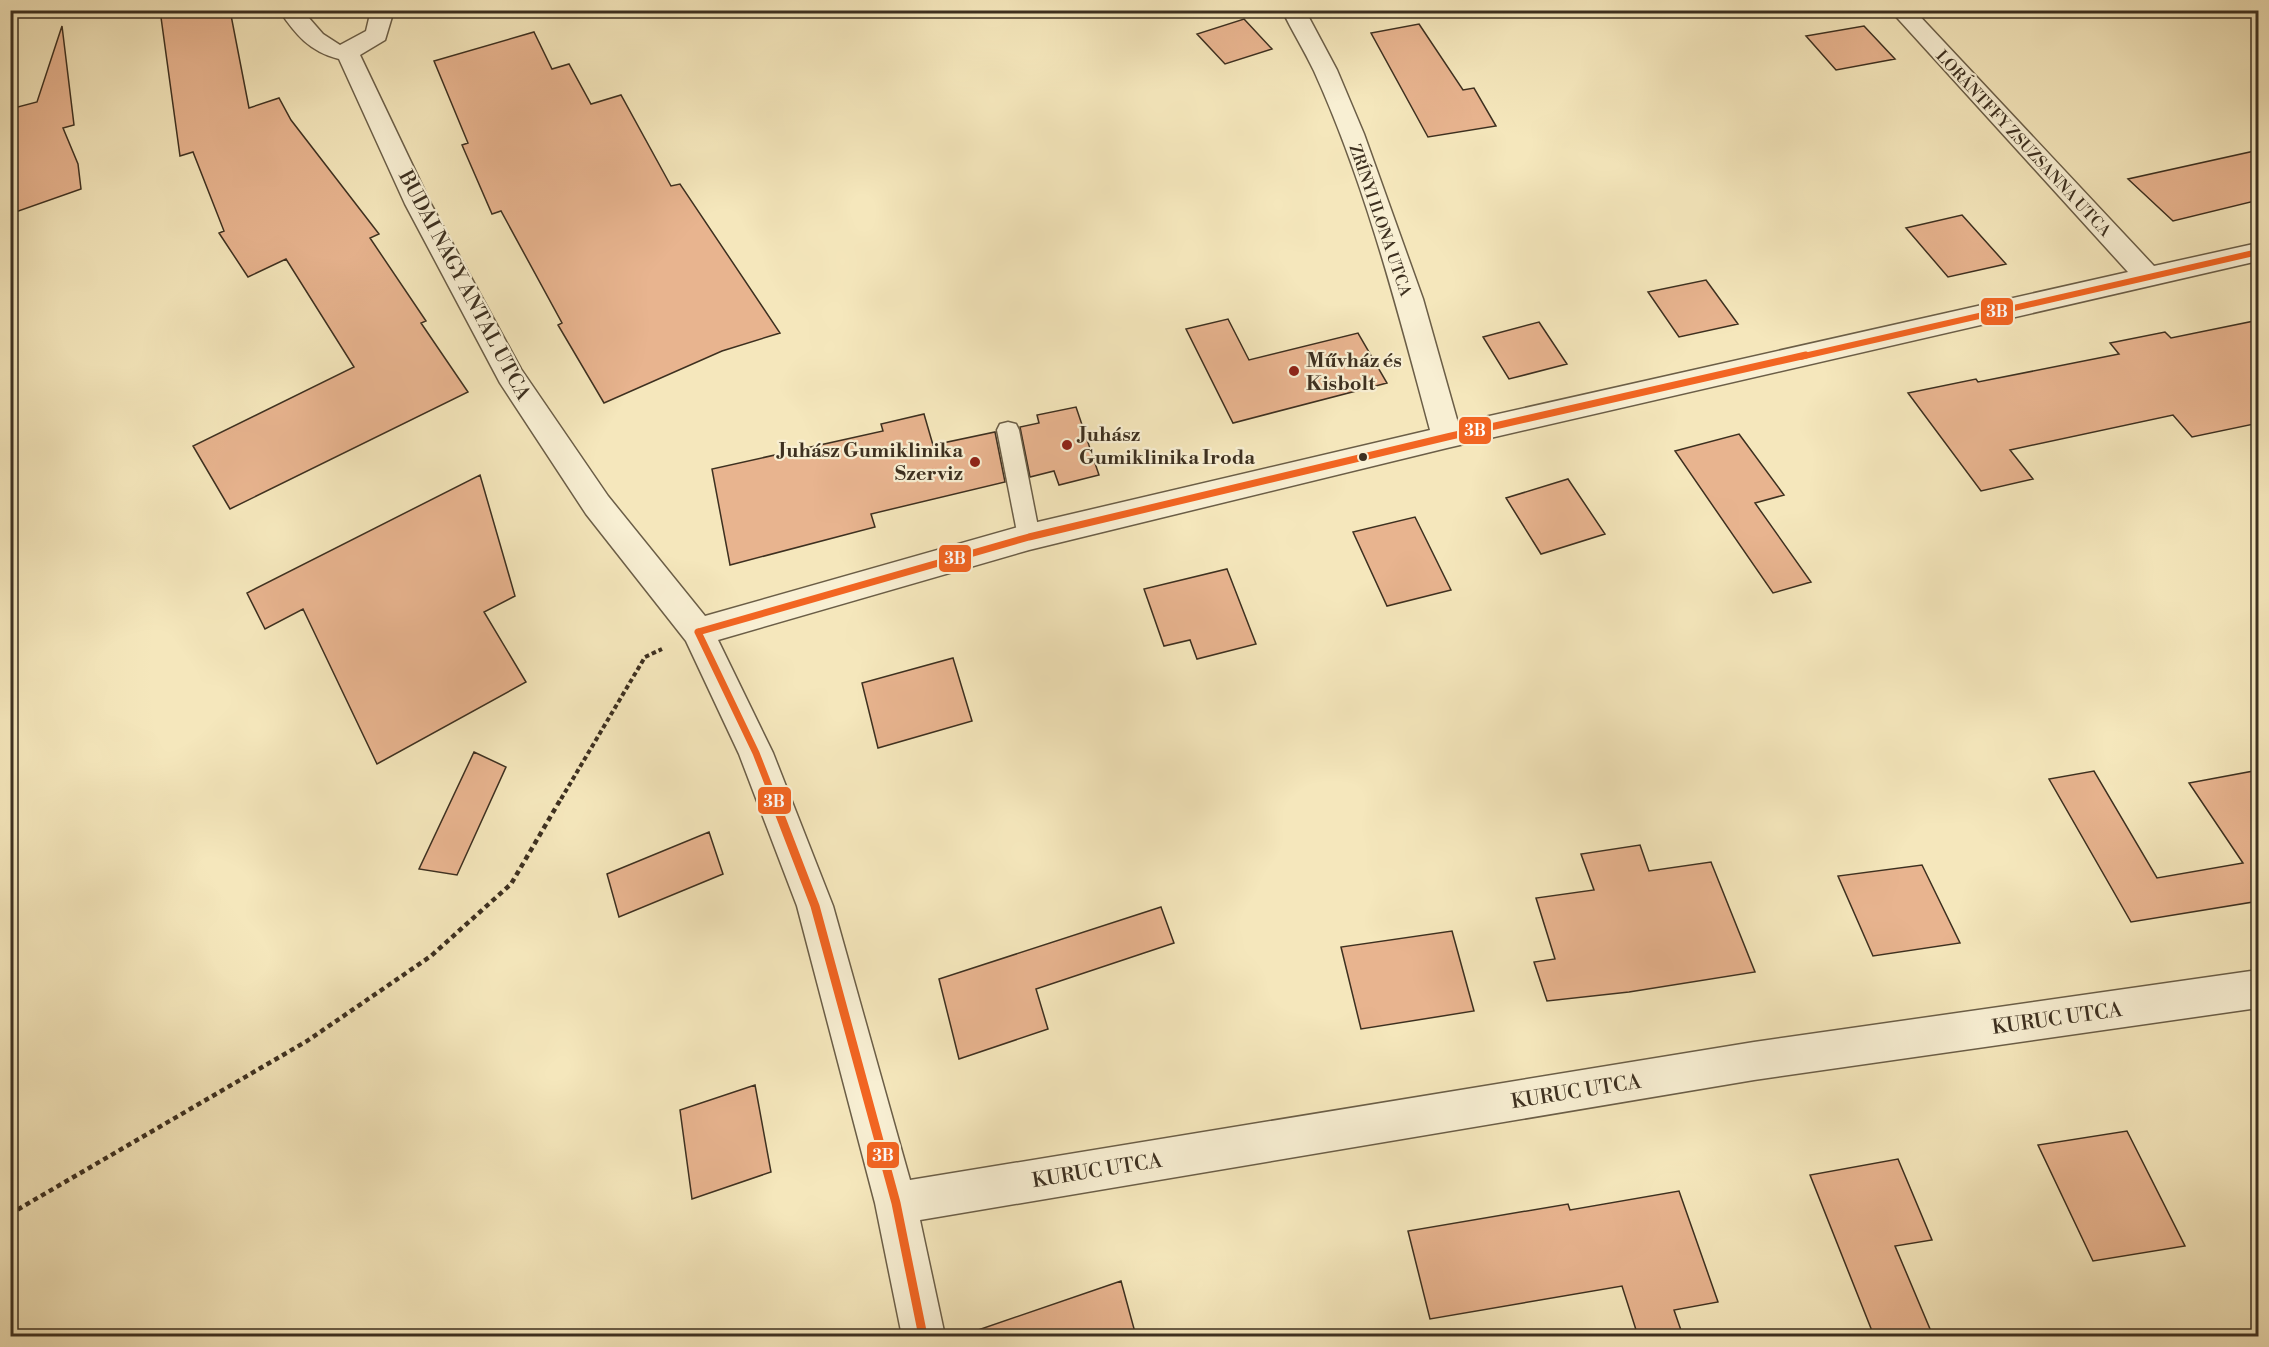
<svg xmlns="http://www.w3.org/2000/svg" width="2269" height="1347" font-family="'Libre Bodoni',serif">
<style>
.building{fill:#e8b48f;stroke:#3d3020;stroke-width:1.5}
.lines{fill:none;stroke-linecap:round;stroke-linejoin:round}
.service-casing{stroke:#6b5e47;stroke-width:3}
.minor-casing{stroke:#6b5e47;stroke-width:3}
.path-far1{stroke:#3d3020;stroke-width:4;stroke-dasharray:4.5 3;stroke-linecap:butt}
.path{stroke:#3d3020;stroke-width:4.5;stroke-dasharray:5 4;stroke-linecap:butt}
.service{fill:#f8efd3;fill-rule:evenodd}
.minor{fill:#f8efd3;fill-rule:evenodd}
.bus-1-far2-casing{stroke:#f8efd3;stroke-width:10}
.bus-1-far1-casing{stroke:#f8efd3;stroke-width:11}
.bus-1-casing{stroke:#f8efd3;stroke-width:14}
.bus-1-far2{stroke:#f26522;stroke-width:6}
.bus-1-far1{stroke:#f26522;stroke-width:7}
.bus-1{stroke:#f26522;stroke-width:9}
.poi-dot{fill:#8f2418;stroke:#f8efd3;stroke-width:2}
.bus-dot{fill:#3d3020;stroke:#f8efd3;stroke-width:2}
.labels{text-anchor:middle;stroke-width:4.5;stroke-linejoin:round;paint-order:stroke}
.far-street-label{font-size:16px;fill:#3d3020;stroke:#f8efd3}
.street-label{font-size:20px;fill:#3d3020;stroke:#f8efd3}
.poi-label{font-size:20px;font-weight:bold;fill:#3d3020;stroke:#f8efd3;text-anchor:start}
.line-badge{stroke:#f8efd3;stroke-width:2}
.badge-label{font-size:16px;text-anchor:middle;font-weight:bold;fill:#fff}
</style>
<rect width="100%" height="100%" fill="#f5e7bc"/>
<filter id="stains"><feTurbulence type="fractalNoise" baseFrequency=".00333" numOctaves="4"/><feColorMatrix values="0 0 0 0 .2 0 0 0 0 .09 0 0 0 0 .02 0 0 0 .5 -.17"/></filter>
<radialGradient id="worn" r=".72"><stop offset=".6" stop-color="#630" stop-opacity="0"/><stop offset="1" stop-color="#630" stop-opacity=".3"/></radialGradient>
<path class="building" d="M160,10H230L249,108L279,98L291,120L379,234L370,238L426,321L421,323L468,392L230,509L193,446L354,367L286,259L248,277L219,233L224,231L193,152L180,156Z
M1244,19L1272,49L1225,64L1197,34Z
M1419,24L1463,90L1474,88L1496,126L1428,137L1371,33Z
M62,26L74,125L63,128L78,164L81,189L10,214V109L37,102Z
M1864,26L1895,59L1836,70L1806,36Z
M534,32L552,69L569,64L591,104L621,95L671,186L680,184L780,333L722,351L604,403L558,325L562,323L501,211L492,214L462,145L468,143L434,61Z
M2259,150V200L2173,221L2128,179Z
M1962,215L2006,264L1948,277L1906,228Z
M1706,280L1738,324L1679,337L1648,292Z
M1228,319L1249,360L1358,333L1387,383L1233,423L1186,329Z
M2259,320V423L2192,437L2173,415L2010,450L2033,479L1981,491L1908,393L1976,379L1978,382L2119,354L2110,343L2165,332L2171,338Z
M1539,322L1567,364L1509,379L1483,337Z
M1076,407L1099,475L1059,485L1054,471L1030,477L1020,427L1039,423L1037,415Z
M924,414L933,445L995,432L1005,482L871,514L875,527L730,565L712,469L883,431L881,424Z
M1739,434L1784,495L1755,503L1811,582L1773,593L1675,451Z
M480,475L515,596L484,612L526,682L377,764L303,609L265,629L247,593Z
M1568,479L1605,534L1541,554L1506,498Z
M1415,517L1451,590L1387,606L1353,532Z
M1227,569L1256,644L1197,659L1190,640L1164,646L1144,589Z
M953,658L972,721L878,748L862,683Z
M474,752L506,767L457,875L419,869Z
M2259,770V901L2131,922L2049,779L2094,771L2157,878L2243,863L2189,783Z
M709,832L723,874L619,917L607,874Z
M1640,845L1649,871L1711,862L1755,972L1629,992L1547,1001L1534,962L1555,959L1536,898L1594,890L1581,854Z
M1922,865L1960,943L1873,956L1838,876Z
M1161,907L1174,943L1036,989L1048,1029L959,1059L939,979Z
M1452,931L1474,1011L1361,1029L1341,947Z
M755,1085L771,1172L692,1199L680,1110Z
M2127,1131L2185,1246L2093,1261L2038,1145Z
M1898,1159L1932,1240L1895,1246L1933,1336H1874L1810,1175Z
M1679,1191L1718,1302L1674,1310L1683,1336H1638L1622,1286L1430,1319L1408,1231L1568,1204L1570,1210Z
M1121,1281L1136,1336H979L978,1330Z"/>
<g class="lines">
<g class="service-casing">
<path id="service" d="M1008,422L1016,424L1019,430L1040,537L1037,543L1029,546L1021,543L1018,537L997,430L1000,424Z"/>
</g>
<g class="minor-casing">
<path id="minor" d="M279,10H302L323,34L340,45L366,31L371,10H394L385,40L360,55L431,204L521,369L608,496L705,616L1029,524L1430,430C1398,311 1365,183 1314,71C1304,50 1292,31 1282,10H1305L1337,70L1364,134L1423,299L1458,423L2128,272L1890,10H1914L2154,266L2258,243V261L1447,448L1029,550L718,640L773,753L833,906L910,1180L1754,1042L2258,970V1008L1754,1080L920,1220L945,1336H902L875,1203L797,906L739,754L686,641L586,514L500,383L405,204L339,59C310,52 295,34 279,10Z"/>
</g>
<path class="path-far1" d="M561,799L645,657L662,649"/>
<path class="path" d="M10,1214L307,1041L431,956L511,884L562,797"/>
<use href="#service" class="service"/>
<use href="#minor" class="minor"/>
<g class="bus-1-far2-casing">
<path id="bus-1-far2" d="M1800,357L2258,252"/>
</g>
<g class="bus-1-far1-casing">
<path id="bus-1-far1" d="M698,632L1029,537L1447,437L1806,355
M698,632L756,753L774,799"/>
</g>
<g class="bus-1-casing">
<path id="bus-1" d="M773,797L815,906L896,1203L923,1336"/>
</g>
<use href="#bus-1-far2" class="bus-1-far2"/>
<use href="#bus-1-far1" class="bus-1-far1"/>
<use href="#bus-1" class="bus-1"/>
</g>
<g class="poi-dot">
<circle cx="1294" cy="371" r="6"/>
<circle cx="1067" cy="445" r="6"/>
<circle cx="975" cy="462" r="6"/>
</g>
<circle class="bus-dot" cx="1363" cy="457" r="5"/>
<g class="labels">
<g class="far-street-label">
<text transform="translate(2024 143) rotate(47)" y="6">LORÁNTFFY ZSUZSANNA UTCA</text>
<text transform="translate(1381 220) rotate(71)" y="6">ZRÍNYI ILONA UTCA</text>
</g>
<g class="street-label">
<text transform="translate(465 285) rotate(62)" y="7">BUDAI NAGY ANTAL UTCA</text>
<text transform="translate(2057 1018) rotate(-8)" y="7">KURUC UTCA</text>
<text transform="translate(1576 1091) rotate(-9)" y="7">KURUC UTCA</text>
<text transform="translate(1097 1170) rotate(-9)" y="7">KURUC UTCA</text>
</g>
<g class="poi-label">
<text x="1306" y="367">Művház és<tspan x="1306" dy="23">Kisbolt</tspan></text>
<text x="1079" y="441">Juhász<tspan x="1079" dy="23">Gumiklinika Iroda</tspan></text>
<text x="963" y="457" text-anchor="end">Juhász Gumiklinika<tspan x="963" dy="23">Szerviz</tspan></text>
</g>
</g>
<g class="line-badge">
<rect x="1980" y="297" width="34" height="29" rx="6" fill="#f26522"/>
<rect x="1458" y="416" width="34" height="29" rx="6" fill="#f26522"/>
<rect x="938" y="544" width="34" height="29" rx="6" fill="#f26522"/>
<rect x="757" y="786" width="35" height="29" rx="6" fill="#f26522"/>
<rect x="866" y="1141" width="34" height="28" rx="6" fill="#f26522"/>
</g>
<g class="badge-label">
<text x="1997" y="317">3B</text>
<text x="1475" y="436">3B</text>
<text x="955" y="564">3B</text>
<text x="774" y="807">3B</text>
<text x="883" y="1161">3B</text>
</g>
<rect width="2269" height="1347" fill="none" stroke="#f5e7bc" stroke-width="36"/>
<rect x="12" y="12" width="2245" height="1323" fill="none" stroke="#3d3020" stroke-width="3"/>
<rect x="18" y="18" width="2233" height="1311" fill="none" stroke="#3d3020" stroke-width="1.5"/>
<rect width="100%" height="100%" filter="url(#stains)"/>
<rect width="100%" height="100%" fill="url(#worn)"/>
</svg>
